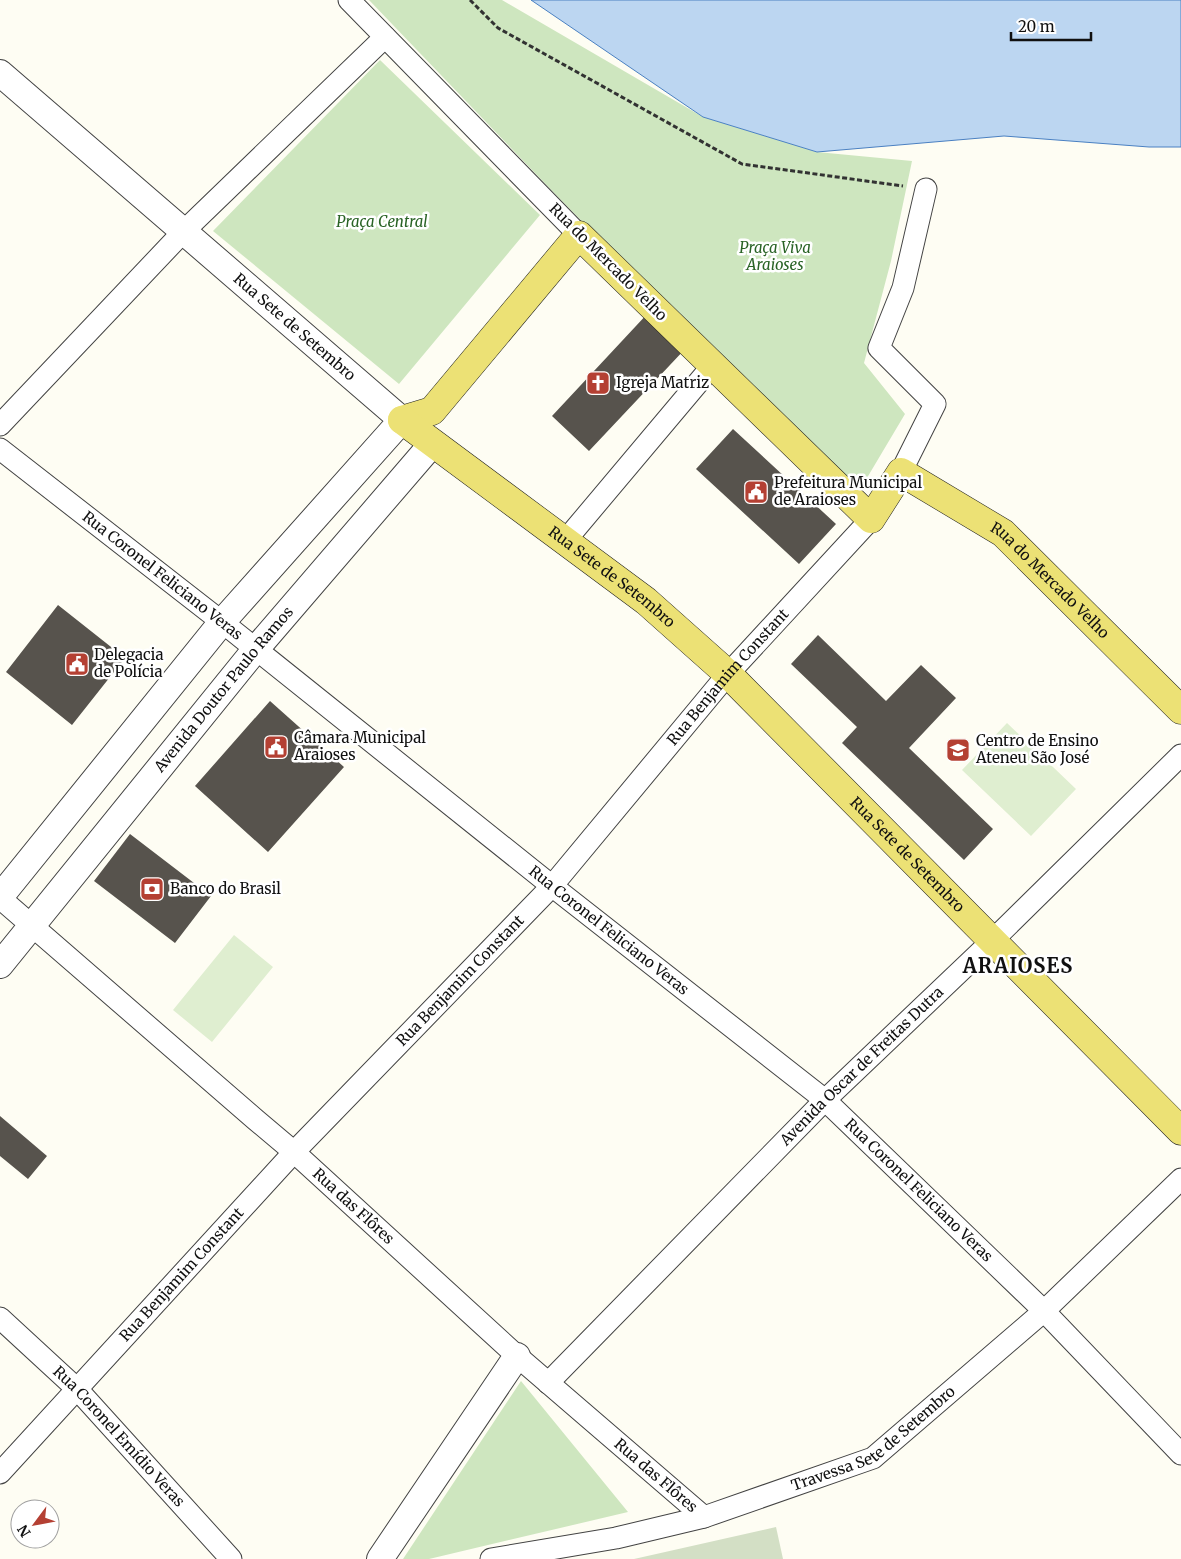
<svg xmlns="http://www.w3.org/2000/svg" width="1181" height="1559" font-family="Merriweather,serif">
<style>
.green{fill:#cee6bf}
.cemetery{fill:#d3dfc5}
.pitch{fill:#dfeed0}
.water{fill:#bcd6f1;stroke:#4a80c2}
.building{fill:#57534d}
.lines{fill:none;stroke-linecap:round;stroke-linejoin:round}
.minor-casing{stroke:#434343;stroke-width:23}
.tertiary-casing{stroke:#434343;stroke-width:28}
.primary-casing{stroke:#212121;stroke-width:29}
.path{stroke:#323232;stroke-width:3;stroke-dasharray:5 2.5;stroke-linecap:butt}
.minor{stroke:#fff;stroke-width:21}
.tertiary{stroke:#fff;stroke-width:26}
.primary{stroke:#ece175;stroke-width:28}
.labels{text-anchor:middle;stroke-width:5;stroke-linejoin:round;paint-order:stroke}
.park-label{font-size:15px;font-style:italic;fill:#296325;stroke:#fff}
.street-label{font-size:15px;fill:#101010;stroke:#fff}
.poi-label{font-size:15px;fill:#101010;stroke:#fff;text-anchor:start}
.district-label{font-size:20px;font-weight:bold;letter-spacing:1px;fill:#101010;stroke:#fff}
</style>
<rect width="100%" height="100%" fill="#fefdf3"/>
<path class="green" d="M369,0H502L703,117L817,152L912,161L891,261L864,363L905,414L858,493L703,344L556,195Z
M380,60L540,215L399,384L213,231Z
M521,1381L628,1512L429,1559H403Z"/>
<path class="cemetery" d="M776,1527L783,1559H634Z"/>
<path class="pitch" d="M1007,723L1076,789L1031,836L962,770Z
M234,935L273,967L212,1042L173,1010Z"/>
<path class="water" d="M531,0H1181V147H1149L1004,136L817,152L703,117Z"/>
<path class="building" d="M649,312L686,348L589,451L552,416Z
M733,429L836,524L799,564L696,469Z
M58,605L125,658L72,725L6,672Z
M818,635L886,701L921,665L956,698L909,748L993,829L964,860L842,743L857,727L791,664Z
M270,701L344,767L268,852L195,786Z
M130,834L211,896L175,943L94,881Z
M0,1116L47,1156L28,1179L0,1156Z"/>
<g class="lines">
<g class="minor-casing">
<g id="minor">
<path d="M349,0L579,235"/>
<path d="M0,425L183,232L385,37"/>
<path id="s1" d="M0,449L222,622L552,886L825,1100L1044,1311L1181,1454"/>
<path d="M901,472L935,404L879,348L903,288L926,189"/>
<path d="M565,541L713,365"/>
<path id="s2" d="M0,898L256,1120L294,1152L517,1356L704,1517"/>
<path id="s3" d="M0,1318L77,1389L231,1559"/>
<path id="s4" d="M548,1383L825,1100L993,940L1181,755"/>
<path id="s5" d="M0,1473L294,1152L552,886L728,674L871,519"/>
<path id="s6" d="M491,1559L616,1538L704,1517L873,1458L1044,1311L1181,1179"/>
</g>
</g>
<g class="tertiary-casing">
<g id="tertiary">
<path id="s7" d="M0,73L402,420L222,622L0,897"/>
<path id="s8" d="M0,965L255,650L433,443"/>
<path d="M380,1559L517,1356"/>
</g>
</g>
<g class="primary-casing">
<g id="primary">
<path id="s9" d="M402,420L432,411L579,235L871,519L901,472L1003,533L1181,710"/>
<path id="s10" d="M402,420L646,601L728,674L1181,1131"/>
</g>
</g>
<path class="path" d="M470,0L498,28L742,164L903,186"/>
<use href="#minor" class="minor"/>
<use href="#tertiary" class="tertiary"/>
<use href="#primary" class="primary"/>
</g>
<defs>
<g id="church-square" transform="scale(1.25)"><rect x="-9" y="-9" width="18" height="18" rx="4" fill="#b44033" stroke="#fff"/><path d="M-1.2-6h2.4v3.5h3.3v2.4h-3.3V6h-2.4V-.1h-3.3v-2.4h3.3Z" fill="#fff"/></g>
<g id="civic-square" transform="scale(1.25)"><rect x="-9" y="-9" width="18" height="18" rx="4" fill="#b44033" stroke="#fff"/><path d="M-.6-6.5H3V-4.5H.6V-3L4-1V1h2V6H-6V1h2V-1L-.6-3ZM-1.2 2.5V6h2.4V2.5Z" fill="#fff"/></g>
<g id="school-square" transform="scale(1.25)"><rect x="-9" y="-9" width="18" height="18" rx="4" fill="#b44033" stroke="#fff"/><path d="M0-5L7-2L0 1L-7-2ZM-4 1L0 2.5L4 1V4Q0 6-4 4Z" fill="#fff"/></g>
<g id="bank-square" transform="scale(1.25)"><rect x="-9" y="-9" width="18" height="18" rx="4" fill="#b44033" stroke="#fff"/><path d="M-6-4H6V4H-6ZM0-2.3a2.3 2.3 0 1 0 0 4.6a2.3 2.3 0 1 0 0-4.6Z" fill="#fff"/></g>
</defs>
<g fill-rule="evenodd">
<use href="#church-square" x="598" y="383"/>
<use href="#civic-square" x="756" y="492"/>
<use href="#civic-square" x="77" y="664"/>
<use href="#civic-square" x="276" y="747"/>
<use href="#school-square" x="958" y="750"/>
<use href="#bank-square" x="152" y="889"/>
</g>
<g class="labels">
<g class="park-label">
<text x="382" y="227">Praça Central</text>
<text x="775" y="253">Praça Viva<tspan x="775" dy="17">Araioses</tspan></text>
</g>
<g class="street-label">
<text transform="translate(608 262) rotate(45)" y="5">Rua do Mercado Velho</text>
<text dy="5" stroke="none"><textPath href="#s7" startOffset="389">Rua Sete de Setembro</textPath></text>
<text dy="5" stroke="none"><textPath href="#s1" startOffset="206">Rua Coronel Feliciano Veras</textPath></text>
<text dy="5" stroke="none"><textPath href="#s10" startOffset="262">Rua Sete de Setembro</textPath></text>
<text dy="5" stroke="none"><textPath href="#s9" startOffset="909">Rua do Mercado Velho</textPath></text>
<text dy="5" stroke="none"><textPath href="#s5" startOffset="1079">Rua Benjamim Constant</textPath></text>
<text dy="5" stroke="none"><textPath href="#s8" startOffset="355">Avenida Doutor Paulo Ramos</textPath></text>
<text dy="5" stroke="none"><textPath href="#s10" startOffset="668">Rua Sete de Setembro</textPath></text>
<text dy="5" stroke="none"><textPath href="#s1" startOffset="776">Rua Coronel Feliciano Veras</textPath></text>
<text dy="5" stroke="none"><textPath href="#s5" startOffset="674">Rua Benjamim Constant</textPath></text>
<text dy="5" stroke="none"><textPath href="#s4" startOffset="446">Avenida Oscar de Freitas Dutra</textPath></text>
<text dy="5" stroke="none"><textPath href="#s1" startOffset="1181">Rua Coronel Feliciano Veras</textPath></text>
<text dy="5" stroke="none"><textPath href="#s2" startOffset="469">Rua das Flôres</textPath></text>
<text dy="5" stroke="none"><textPath href="#s5" startOffset="269">Rua Benjamim Constant</textPath></text>
<text dy="5" stroke="none"><textPath href="#s3" startOffset="168">Rua Coronel Emídio Veras</textPath></text>
<text dy="5" stroke="none"><textPath href="#s6" startOffset="406">Travessa Sete de Setembro</textPath></text>
<text dy="5" stroke="none"><textPath href="#s2" startOffset="874">Rua das Flôres</textPath></text>
</g>
<g class="poi-label">
<text x="616" y="388">Igreja Matriz</text>
<text x="774" y="488">Prefeitura Municipal<tspan x="774" dy="17">de Araioses</tspan></text>
<text x="94" y="660">Delegacia<tspan x="94" dy="17">de Polícia</tspan></text>
<text x="294" y="743">Câmara Municipal<tspan x="294" dy="17">Araioses</tspan></text>
<text x="976" y="746">Centro de Ensino<tspan x="976" dy="17">Ateneu São José</tspan></text>
<text x="170" y="894">Banco do Brasil</text>
</g>
<g class="district-label">
<text x="1018" y="973">ARAIOSES</text>
</g>
</g>
<g transform="translate(35 1524) rotate(238)"><circle r="24" fill="#ffffff" stroke="#9f9f9f"/>
<path d="M0-4L9 19L0 12L-9 19Z" fill="#b44033"/>
<text y="-8" font-size="14" font-weight="bold" text-anchor="middle" fill="#101010">N</text>
</g>
<path d="M1011 32v8h80v-8" fill="none" stroke="#101010" stroke-width="2.5"/>
<text x="1018" y="32" font-size="15" fill="#101010" stroke="#ffffff" stroke-width="4" paint-order="stroke">20 m</text>
</svg>
